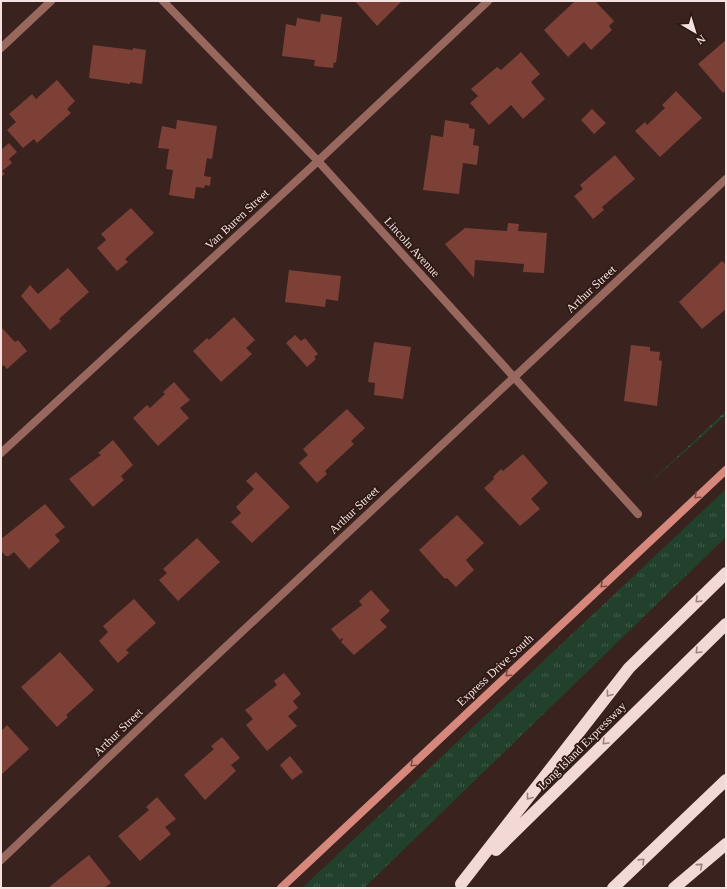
<svg xmlns="http://www.w3.org/2000/svg" width="727" height="889" font-family="Georgia,serif">
<style>
.grass{fill:url(#grass-tufts)}
.forest{fill:url(#forest-firs)}
.building{fill:#7c4037}
.lines{fill:none;stroke-linecap:round;stroke-linejoin:round}
.minor{stroke:#98675e;stroke-width:8}
.secondary{stroke:#d7887c;stroke-width:8}
.motorway{stroke:#f3d9d5;stroke-width:12}
.oneway{stroke:#7b4a43}
.oneway2{stroke:#9b827e}
.labels{text-anchor:middle;stroke-width:3.5;stroke-linejoin:round;paint-order:stroke}
.street-label{font-size:12px;fill:#f3e2df;stroke:#2f1814}
</style>
<defs>
<pattern id="grass-tufts" width="24" height="20" patternUnits="userSpaceOnUse"><rect width="24" height="20" fill="#21412d"/><path d="M3 7l-1-3M5 7V3M7 7l1-3M15 17l-1-3M17 17v-4M19 17l1-3" fill="none" stroke="#425c4b"/></pattern>
<pattern id="forest-firs" width="22" height="20" patternUnits="userSpaceOnUse"><rect width="22" height="20" fill="#21412d"/><path d="M5 1l3.5 6h-7zM16 11l3.5 6h-7z" fill="#425c4b"/></pattern>
</defs>
<rect width="100%" height="100%" fill="#3a221e"/>
<path class="grass" d="M726,489V537L364,888H302Z"/>
<path class="forest" d="M726,411V415L644,488Z"/>
<path class="building" d="M355,1H402L377,26Z
M575,1H595L614,21L609,26L612,30L591,50L584,42L568,57L544,30Z
M321,14L342,17L336,63L334,62L333,68L314,66L315,60L282,56L286,24L296,26L297,18L320,22Z
M726,40V90L723,93L698,64Z
M93,45L133,50V48L146,50L142,84L130,82V84L89,78Z
M521,52L540,74L531,82L545,99L523,119L511,105L489,125L470,103L478,96L471,89L497,67L501,70Z
M57,80L75,101L67,109L71,113L37,143L34,139L23,148L7,130L16,122L9,114L32,94L36,99Z
M676,91L702,118L660,157L635,131L645,122L647,125L665,108L662,105Z
M592,109L606,123L594,134L581,120Z
M177,120L217,126L212,159L207,158L204,176L211,177L210,186L205,185L204,188L196,187L194,199L169,195L173,170L166,169L169,149L158,148L162,126L176,129Z
M445,120L469,124V128L475,129L473,145L479,146L477,165L463,163L459,194L423,190L431,135L443,137Z
M9,143L17,152L9,159L12,163L2,171L5,174L1,177V150Z
M615,155L635,179L602,207L604,210L593,219L574,196L583,189L580,185Z
M131,208L154,233L125,259L128,262L117,271L97,248L106,240L101,234Z
M508,223L519,224L518,231L547,233L544,273L523,272L524,264L475,260L474,278L445,244L465,228L507,231Z
M722,261L726,265V309L702,329L679,302Z
M68,268L89,292L59,319L61,321L50,330L21,296L30,285L38,294Z
M289,270L341,276L338,301L326,299L325,307L285,302Z
M234,317L255,340L246,348L252,354L221,382L193,351L207,338L209,340Z
M1,327L15,342L18,340L27,351L7,369L4,365L1,367Z
M295,335L301,341L305,338L318,354L314,357L316,359L307,367L286,343Z
M374,342L411,347L403,399L374,395L375,383L368,382Z
M631,345L650,347V351L660,352L659,360L662,361L657,406L624,401Z
M174,382L190,400L180,408L189,418L158,446L133,418L147,405L150,408L165,394L163,392Z
M347,409L365,428L351,441L354,444L325,471L327,474L317,483L299,463L308,455L303,449Z
M113,440L133,465L121,476L124,480L93,507L69,479L101,455L98,453Z
M523,454L548,483L531,499L540,509L520,526L484,488L494,479L493,477L501,469L503,471Z
M256,472L290,507L252,543L231,522L241,513L236,507L254,489L246,481Z
M45,504L65,527L55,535L60,541L29,569L14,552L9,556H6L1,551V539Z
M457,515L484,543L466,560L474,570L456,587L447,578L445,579L419,550Z
M197,538L220,562L178,601L159,580L167,573L163,569Z
M371,590L390,611L380,620L387,627L354,655L341,642L343,639L342,638L340,640L331,629L362,605L359,601Z
M134,599L156,623L126,650L129,653L118,663L99,641L108,632L103,626Z
M60,652L94,690L66,715L68,717L57,727L21,687Z
M284,673L301,694L293,701L298,708L288,716L297,726L267,751L246,725L253,719L245,710L277,685L274,681Z
M7,725L29,749L1,775V731Z
M222,737L240,758L231,765L236,771L205,800L184,775L214,749L211,746Z
M290,756L303,772L292,780L280,765Z
M157,797L176,819L165,827L171,834L140,861L118,836L149,810L146,807Z
M89,855L111,883L104,888H48Z"/>
<g class="lines">
<path class="minor" d="M163,1L318,161L638,514
M1,48L51,1
M1,453L318,161L488,1
M1,860L154,714L726,179"/>
<path class="secondary" d="M281,888L726,470"/>
<path class="motorway" d="M496,850L726,624
M461,884L629,668L726,573
M613,888L726,780
M674,888L726,844"/>
</g>
<defs><path id="oneway-chevron" d="M-2-3.5L2.5 0L-2 3.5" fill="none" stroke-width="1.6" stroke-linecap="round" stroke-linejoin="round"/></defs>
<g class="oneway">
<use href="#oneway-chevron" transform="translate(697 496) rotate(137)"/>
<use href="#oneway-chevron" transform="translate(603 585) rotate(137)"/>
<use href="#oneway-chevron" transform="translate(508 674) rotate(137)"/>
<use href="#oneway-chevron" transform="translate(413 764) rotate(137)"/>
</g>
<g class="oneway2">
<use href="#oneway-chevron" transform="translate(698 600) rotate(136)"/>
<use href="#oneway-chevron" transform="translate(698 651) rotate(135)"/>
<use href="#oneway-chevron" transform="translate(609 694) rotate(128)"/>
<use href="#oneway-chevron" transform="translate(605 742) rotate(135)"/>
<use href="#oneway-chevron" transform="translate(529 797) rotate(128)"/>
<use href="#oneway-chevron" transform="translate(642 861) rotate(-44)"/>
<use href="#oneway-chevron" transform="translate(700 866) rotate(-40)"/>
</g>
<g class="labels">
<g class="street-label">
<text transform="translate(237 219) rotate(-43)" y="4">Van Buren Street</text>
<text transform="translate(412 247) rotate(48)" y="4">Lincoln Avenue</text>
<text transform="translate(591 289) rotate(-43)" y="4">Arthur Street</text>
<text transform="translate(354 510) rotate(-43)" y="4">Arthur Street</text>
<text transform="translate(495 670) rotate(-43)" y="4">Express Drive South</text>
<text transform="translate(118 732) rotate(-44)" y="4">Arthur Street</text>
<text transform="translate(582 746) rotate(-45)" y="4">Long Island Expressway</text>
</g>
</g>
<rect width="727" height="889" fill="none" stroke="#f3e2df" stroke-width="4"/>
<g transform="translate(695 32) rotate(142)" stroke="#2f1814" stroke-width="3" paint-order="stroke">
<path d="M0-3L7 15L0 10L-7 15Z" fill="#f3e2df"/>
<text y="-6" font-size="11" font-weight="bold" text-anchor="middle" fill="#f3e2df">N</text>
</g>
</svg>
